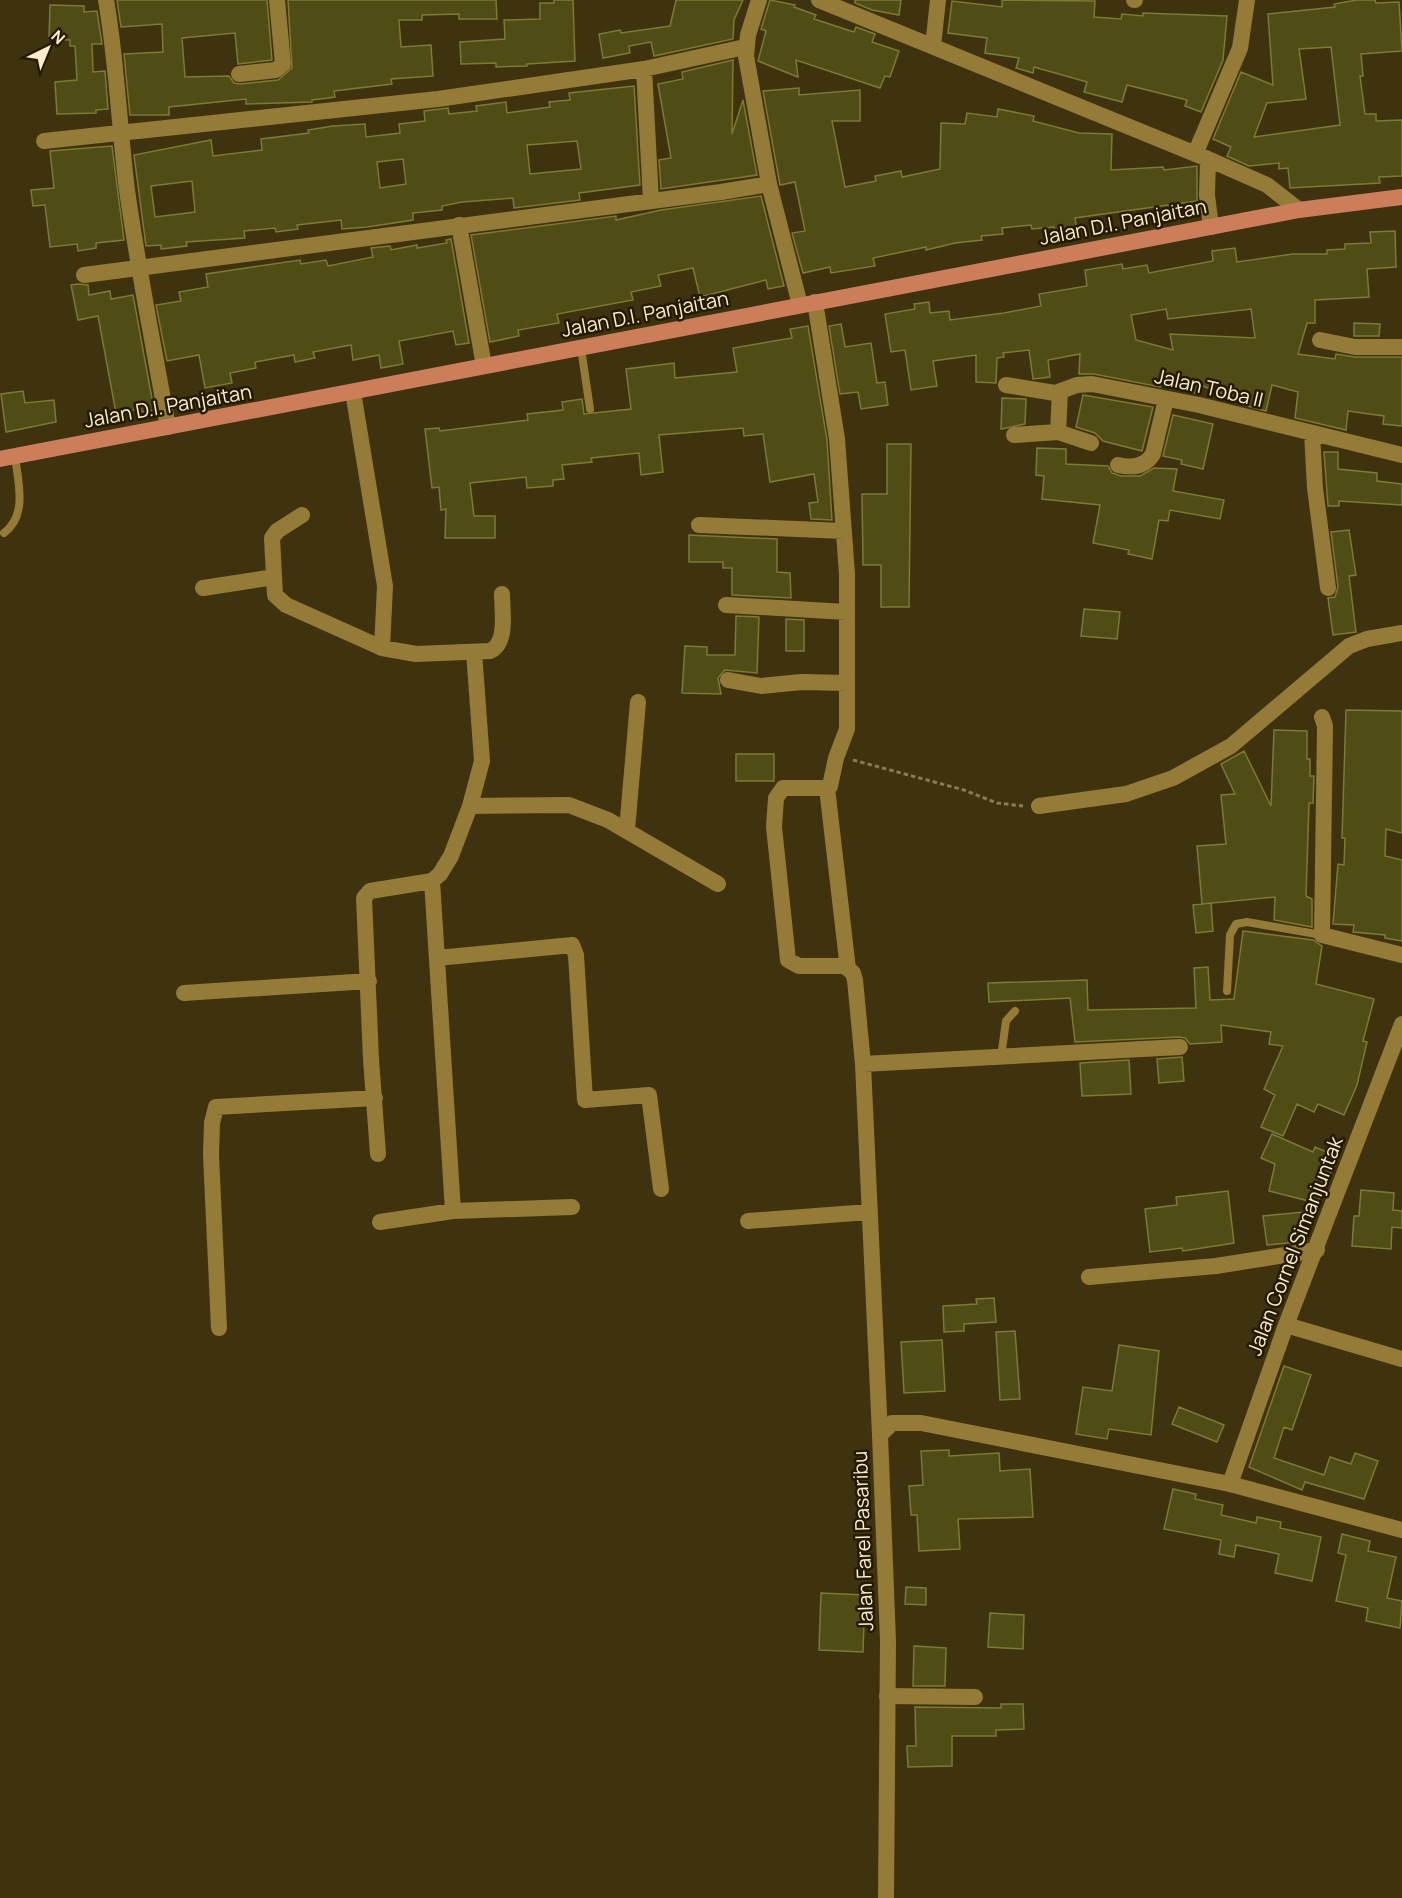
<svg xmlns="http://www.w3.org/2000/svg" width="1402" height="1898" font-family="Manrope,sans-serif">
<style>
.building{fill:#4f4d15;stroke:#7c7a35;stroke-width:1.5;fill-rule:evenodd}
.lines{fill:none;stroke-linecap:round;stroke-linejoin:round}
.path{stroke:#887a57;stroke-width:3;stroke-dasharray:4.5 3;stroke-linecap:butt}
.service{stroke:#957b38;stroke-width:8}
.minor{stroke:#957b38;stroke-width:16}
.tertiary{stroke:#957b38;stroke-width:16}
.primary{stroke:#cc7e5b;stroke-width:16}
.labels{text-anchor:middle;stroke-width:5;stroke-linejoin:round;paint-order:stroke}
.street-label{font-size:20px;fill:#fceecd;stroke:#241a00}
</style>
<rect width="100%" height="100%" fill="#3f320e"/>
<path class="building" d="M117,0H267L272,60L238,64L235,33L182,38L185,77L229,76L234,83L240,84L278,80L292,68L288,0H496L497,19H459V14L422,15V20H399L401,47L431,45L433,76L391,79L392,84L334,91L335,97L312,100V102L246,104V99L169,107V115H130L124,54L163,52L162,24L121,27Z
M554,0H573L575,61L527,64V66L496,67V63L461,64L460,42L505,39L504,20L540,19V3H554Z
M676,0H743L734,20L733,39L654,56L651,42L629,46L630,53L603,58L599,34L620,30L621,33L670,26Z
M770,0L795,5L794,7L816,15L814,19L854,32L856,27L875,34L872,42L899,51L890,77L885,76L880,88L796,60L798,77L758,61L766,31L761,29Z
M855,0H901L899,15L872,10L855,3Z
M1002,0L1095,1L1094,17L1121,19L1122,14L1143,16V13L1227,16L1223,60L1201,112L1185,106L1187,100L1127,85L1122,102L1084,92L1087,82L1034,67L1033,73L1016,68L1019,58L985,53L987,38L948,33L952,1L1002,7Z
M1357,0H1375L1376,3L1399,2L1402,51L1361,54L1363,76H1360L1365,114H1376V121L1402,120V176L1379,177L1380,183L1290,188L1288,168L1279,169V163L1249,166L1227,156L1231,147L1213,139L1241,72L1273,85L1268,14L1335,7L1334,4ZM1331,47L1340,125L1254,137L1267,103L1306,99L1299,49Z
M50,5L84,6V12L97,11L102,44H92L93,72L105,71L108,109L96,110V113L57,114L55,82L77,80L75,46H70V40L49,39Z
M733,60L732,134L743,100L757,175L661,189L659,160L671,158L658,84L683,79L682,72Z
M634,86L640,185L579,193L580,200L514,208L513,198L462,202L442,206V210L413,213V220L367,227L342,229L341,220L297,225L298,229L276,232L275,228L244,231L245,238L186,242L187,246L161,249V245L146,246L134,155L211,140L213,156L262,150L261,139L309,133L308,130L333,126L365,124L366,137L400,133L399,124L425,121L424,111L448,108L449,114L477,111L476,106L506,102L507,113L550,107L549,102L570,100L569,93ZM577,141L581,169L530,174L527,145ZM403,159L406,184L380,188L377,162ZM192,181L195,212L155,217L151,186Z
M799,88V95L860,90V121H832L845,187L876,181L875,176L901,171L902,177L940,169L941,123L965,124L967,113L997,117L998,109L1034,116L1033,121L1079,133L1112,134L1111,170L1163,167L1164,170L1197,166V201L1075,218L1077,231L1055,234L1054,227L1032,229L1031,225L1002,228L1003,234L981,236L982,240L955,243L926,250V247L873,258L875,266L831,273L830,267L803,273L792,233L805,231L795,182L780,185L763,91Z
M112,146L124,240L96,243V248L78,251L77,244L50,247L45,205L33,206L31,190L54,188L50,151Z
M761,196L784,286L768,289L766,280L700,297L693,268L658,275L661,286L631,292L633,300L557,314L559,323L518,330L519,336L490,342L471,235L616,216V220L661,210Z
M1395,231L1396,267L1367,269L1369,297L1315,300V323H1307L1298,354L1335,359L1336,354L1355,357H1402V426L1383,424L1384,416L1348,411L1346,430L1295,418L1298,392L1272,385L1266,411L1244,405L1245,403L1198,384L1195,393L1161,383L1160,387L1094,374H1079L1080,354L1048,360L1050,377L1033,379L1029,350L1003,353L1004,357L997,358L996,383L976,382V355L933,361L937,386L911,390L905,350L891,352L885,314L915,309L914,304L929,302L930,313L949,311L950,320L1004,313L1041,306L1039,294L1087,286L1085,270L1122,264L1123,269L1147,265L1149,273L1213,261L1212,251L1235,248L1237,262L1293,254H1327V250L1345,249V244L1371,243L1370,232ZM1166,309L1168,319L1251,309L1255,338L1170,334L1173,350L1136,340L1131,315Z
M451,239L469,343L456,345L453,331L399,341L403,364L381,368L379,355L353,360L351,345L313,352L315,358L295,362L294,355L255,362L256,368L230,373L232,383L205,388L199,355L167,361L156,305L181,301L179,292L208,287L206,274L300,260L301,264L326,260L328,266L373,257L371,248L390,246L391,250L417,245V248L447,243L446,240Z
M78,284L88,285L89,295L110,291L111,299L133,295L154,410L141,412V409L116,413L98,316L78,320L71,285Z
M1354,323L1380,324L1379,336H1354Z
M841,324L845,347L871,343L877,383L885,382L888,405L861,409L858,392L840,394L829,326Z
M808,326L827,440L832,520L811,519L809,503L818,502L814,474L770,482L763,434L744,436L743,428L659,435L663,472L641,475L639,453L591,458L592,462L562,465L564,479L553,480V486L527,488L526,477L470,483L474,516H495V538H445L446,509L441,510L439,487L432,488L425,429L439,428L440,431L528,420L527,414L563,410L562,402L582,399L584,414L631,409L626,369L674,363L675,378L737,372L733,348L792,338L790,329Z
M23,391L25,403L54,400L56,422L6,432L1,394Z
M1083,395L1153,407L1142,451L1103,441L1095,433L1076,427Z
M1002,398L1026,399L1025,424L1001,429Z
M1173,415L1213,424L1203,469L1181,464L1182,460L1163,456Z
M887,444H911L909,607H881V565H863L862,494H887Z
M1037,448L1066,449V464L1108,466L1112,473L1121,476H1140L1154,468L1177,469L1173,491L1224,500L1220,519L1170,510L1168,521L1159,520L1152,559L1128,554L1129,550L1093,543L1100,505L1042,499L1044,476L1036,475Z
M1324,452H1338V469L1377,473V481L1402,484V505L1339,501V506H1328Z
M1349,530L1356,575L1349,576L1356,632L1333,635L1328,598L1335,597L1338,587L1331,532Z
M689,535L777,539V572L790,573L791,598L732,595V568H723V562H689Z
M1084,609L1120,612L1117,639L1081,636Z
M736,616L759,617L757,673L725,670L718,678L721,694L682,693L685,646L707,647V655H735Z
M786,619L804,620V651H786Z
M1346,710L1402,711V833L1386,829L1385,856L1402,860V941L1385,938V935L1353,932L1354,925L1333,924L1338,864L1344,865L1345,838H1342Z
M1274,730L1307,731V759H1310V776H1314L1313,803H1309L1306,896L1312,899V927L1274,920L1275,897L1202,904L1197,846L1226,844L1221,795L1235,794L1221,764L1244,751L1271,806Z
M736,754H774V781H736Z
M1211,903L1213,931L1196,933L1193,905Z
M1243,931L1313,940L1322,946L1316,984L1374,999L1363,1041L1367,1042L1357,1085L1344,1115L1318,1104L1314,1112L1297,1104L1283,1136L1261,1127L1275,1095L1264,1089L1283,1046L1269,1044L1271,1032L1221,1025L1222,1042L1190,1044L1185,1038L1179,1037L1075,1042L1070,998L989,1002L988,983L1087,980L1088,1010L1196,1008L1194,968L1208,967L1210,1000L1234,999Z
M1182,1057L1184,1081L1159,1083L1157,1059Z
M1129,1060L1131,1094L1082,1096L1080,1063Z
M1272,1134L1313,1152L1315,1147L1338,1157L1317,1203L1269,1191L1275,1164L1261,1158Z
M1361,1190L1394,1193L1393,1210L1402,1211V1228L1392,1227L1391,1249L1352,1246L1354,1216H1359Z
M1228,1191L1234,1243L1183,1251L1182,1248L1150,1252L1145,1209L1177,1205L1176,1197Z
M1304,1212L1307,1241L1267,1245L1263,1216Z
M994,1298L996,1322L964,1324V1331L944,1332L943,1306L977,1304L976,1299Z
M1015,1331L1020,1399L1000,1400L996,1332Z
M942,1340L945,1391L904,1393L901,1342Z
M1119,1345L1159,1351L1151,1435L1109,1429L1107,1439L1076,1434L1083,1387L1112,1391Z
M1284,1366L1311,1375L1292,1430L1284,1427L1274,1458L1324,1475L1330,1457L1351,1464L1355,1453L1378,1461L1364,1499L1305,1482L1302,1490L1249,1467Z
M1179,1407L1224,1425L1217,1442L1172,1424Z
M949,1450V1456L999,1453L1000,1471L1030,1469L1033,1517L958,1519L960,1549L919,1551L917,1515H911L909,1486L923,1485L921,1451Z
M1173,1489L1196,1494L1195,1499L1223,1505L1221,1515L1256,1523L1257,1517L1281,1522L1280,1528L1321,1537L1312,1581L1275,1573L1279,1554L1236,1545L1234,1557L1219,1554L1221,1540L1164,1529Z
M1342,1534L1370,1541L1368,1551L1396,1557L1387,1598L1402,1601L1400,1628L1366,1621L1368,1608L1336,1601L1346,1555L1338,1553Z
M906,1587L926,1588V1605L905,1604Z
M821,1593L865,1595L863,1652L819,1650Z
M990,1613L1024,1615L1023,1649L988,1647Z
M914,1646L946,1648L945,1686H913Z
M1001,1704H1023L1024,1729L996,1730V1736H952V1766L908,1767L907,1746H916L915,1707L1001,1708Z"/>
<g class="lines">
<path class="path" d="M853,760L964,790L997,803L1023,806"/>
<path class="service" d="M581,348L590,409
M4,533C28,515 18,482 15,456
M1227,991L1230,935L1236,924L1247,922L1322,935
M1001,1057L1006,1021L1015,1011"/>
<path class="minor" d="M106,0C117,63 119,126 127,190C138,269 154,348 168,427
M759,0L748,35L746,56L769,184L800,305
M819,0L1208,159L1267,185L1299,210
M1134,0H1135
M933,46L938,0
M644,69L651,201
M239,74L276,70L283,64L277,0
M44,141L438,99L644,69L745,47
M1195,154L1240,48L1247,0
M1208,159L1207,195L1211,227
M459,225L484,366
M84,275L721,192L769,184
M815,302L837,439L847,574V729L836,758L830,786L825,788H783L776,798L774,827L788,960L799,966H845L853,973L855,980L863,1064L880,1435
M1320,340L1355,347H1402
M1006,385L1055,393L1077,385L1092,384L1199,405L1402,455
M353,392L385,586L382,648
M1058,432L1060,392
M1312,433L1315,488L1328,588
M1014,435L1058,432L1091,443
M1118,465C1132,468 1145,467 1153,454L1166,399
M302,515L277,531L272,538L275,595L286,605L382,648L416,654L490,651C508,643 502,611 502,594
M699,525L844,531
M203,588L274,577
M726,605L846,612
M728,680L761,686L802,682L847,683
M1322,717L1325,726L1322,935L1402,955
M827,788L848,969
M470,806L569,805L608,820L718,884
M1039,806L1126,794L1173,778L1231,746L1349,646L1367,639L1402,633
M627,830L638,702
M437,958L572,945L576,955L585,1100L649,1095L661,1189
M184,993L369,981
M863,1064L1180,1047
M378,1154L371,1059L364,898L370,891L432,881L440,874L451,856L470,806L482,761L474,652
M453,1211L572,1207
M748,1221L869,1212
M380,1222L453,1211L432,881
M1089,1277L1216,1266L1317,1250
M219,1328L211,1155L212,1123L216,1107L375,1098
M1230,1484L1402,1530
M887,1696L975,1697"/>
<path class="tertiary" d="M1286,1325L1402,1359
M886,1898L888,1641L880,1435L892,1423H921L1230,1484L1286,1325L1402,1024"/>
<path class="primary" d="M0,459L1299,210L1402,197"/>
</g>
<g class="labels">
<g class="street-label">
<text transform="translate(1123 222) rotate(-11)" y="7">Jalan D.I. Panjaitan</text>
<text transform="translate(645 314) rotate(-11)" y="7">Jalan D.I. Panjaitan</text>
<text transform="translate(1209 388) rotate(13)" y="7">Jalan Toba II</text>
<text transform="translate(168 406) rotate(-10)" y="7">Jalan D.I. Panjaitan</text>
<text transform="translate(1295 1246) rotate(-69)" y="7">Jalan Cornel Simanjuntak</text>
<text transform="translate(863 1541) rotate(-92)" y="7">Jalan Farel Pasaribu</text>
</g>
</g>
<g transform="translate(48 48) rotate(43)" stroke="#241a00" stroke-width="4.5" paint-order="stroke">
<path d="M0-4.5L10 22L0 15L-10 22Z" fill="#fceecd"/>
<text y="-9" font-size="16" font-weight="bold" text-anchor="middle" fill="#fceecd">N</text>
</g>
</svg>
